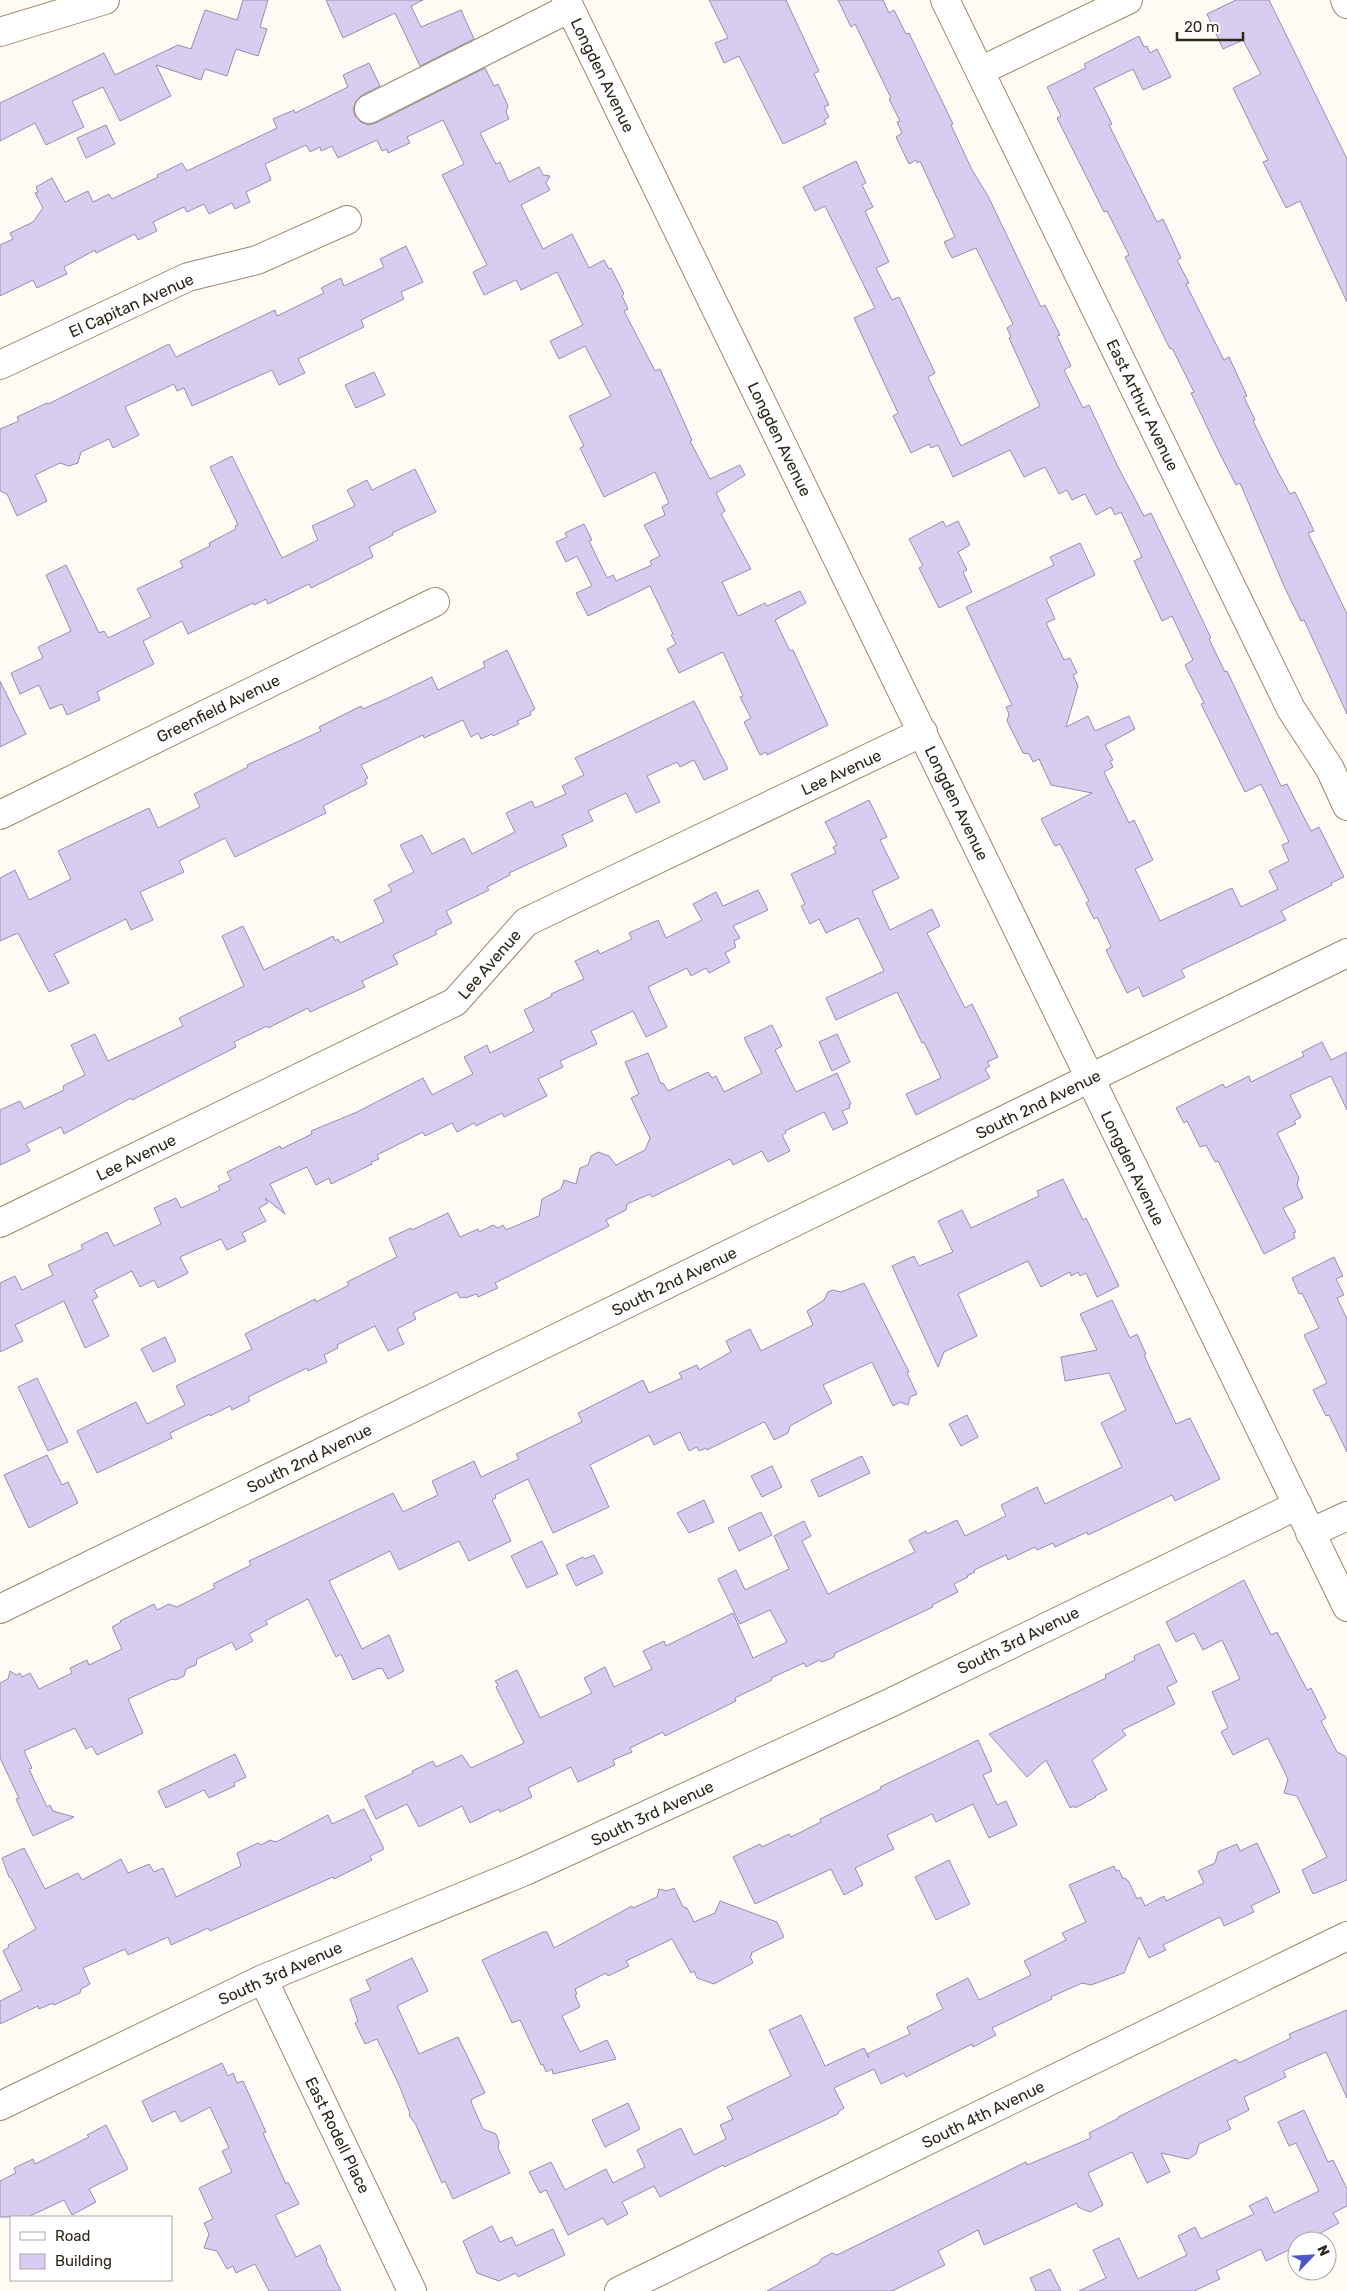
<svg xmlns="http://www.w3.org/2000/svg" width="1347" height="2291" font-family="Rubik,sans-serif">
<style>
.building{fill:#d8cdf0;stroke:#978dae}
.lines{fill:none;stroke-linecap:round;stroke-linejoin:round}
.minor-casing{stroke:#9b896a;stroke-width:30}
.minor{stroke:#fff;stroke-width:28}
.labels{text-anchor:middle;stroke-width:4;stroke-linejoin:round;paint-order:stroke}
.street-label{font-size:16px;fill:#2d2619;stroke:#fff}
</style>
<rect width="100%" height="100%" fill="#fffbf4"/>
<path class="building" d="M243,0H268L260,27L267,29L258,56L236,49L227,76L205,69L201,80L156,65L171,96L120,121L103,87L72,101L84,127L46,145L35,123L0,141V103L104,53L115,75L178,45L191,49L205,10L237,20Z
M326,0H423L411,6L421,27L461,10L474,39L420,66L395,13L343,38Z
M709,0H786L819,71L814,74L829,105L824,107L829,117L824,120L826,124L783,144L739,56L724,63L715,43L728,38Z
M838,0H883L889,13L894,10L906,34L909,33L953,124L951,125L972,170L988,196L1041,307L1045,305L1060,335L1057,336L1071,366L1064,370L1083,408L1089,405L1117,465L1144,516L1151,513L1211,638L1209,639L1225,672L1227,671L1281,786L1287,784L1311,831L1319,827L1344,877L1331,883L1332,885L1281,911L1286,920L1181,970L1185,977L1143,997L1139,987L1127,993L1106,950L1111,947L1097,917L1094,919L1086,903L1089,901L1060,844L1055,846L1041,819L1092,793L1051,785L1039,759L1033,762L1029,754L1023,753L1007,721L1009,714L1006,707L1012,705L966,607L1054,565L1050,557L1080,543L1095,575L1046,599L1055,619L1046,623L1064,660L1070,658L1077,673L1073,675L1078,686L1066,727L1088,716L1095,731L1129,716L1135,729L1105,745L1113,760L1110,761L1113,767L1104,772L1129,823L1134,820L1153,860L1135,869L1160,921L1232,888L1241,907L1278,889L1269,871L1289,861L1282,845L1289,842L1261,784L1245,792L1201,704L1204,703L1185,665L1193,660L1172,616L1162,621L1134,561L1142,557L1121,512L1115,515L1111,507L1096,515L1085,494L1072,500L1067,490L1059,494L1045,467L1024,477L1010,450L953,477L938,445L931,448L929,444L911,453L893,416L898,413L854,318L875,308L825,206L815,211L803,187L856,161L866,183L862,185L873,207L865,211L889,262L876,268L892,300L899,297L935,373L928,377L961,446L1040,406L1009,338L1011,337L1007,328L1013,324L976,248L952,258L944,242L955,237L920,161L917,163L916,160L909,164L896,137L902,133L897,122L900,121L889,99L891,98L855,24L851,27Z
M1236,0H1269L1347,159V302L1300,201L1286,208L1263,162L1268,160L1233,88L1261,74L1243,40L1223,49L1207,14Z
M1139,36L1144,47L1147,46L1150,53L1157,49L1171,77L1143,90L1133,69L1094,88L1112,124L1109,125L1157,222L1163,219L1181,258L1177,260L1189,283L1186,284L1224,360L1229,357L1247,396L1244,397L1255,420L1253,421L1278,472L1290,494L1295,492L1314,531L1308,533L1347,614V714L1304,620L1301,621L1284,586L1240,483L1236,485L1218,450L1191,393L1194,392L1172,348L1170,349L1125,257L1129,255L1107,211L1104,212L1057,118L1061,116L1047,87L1086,68L1084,64Z
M369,63L380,86L362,95L356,101L353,109L355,116L361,122L368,125L376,123L485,68L494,86L498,84L508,106L506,112L509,119L480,133L496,164L500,162L509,182L539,167L543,175L550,176L546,183L550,190L521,205L543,249L572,234L589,268L604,260L609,269L611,268L624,294L622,296L628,309L624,311L655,371L660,369L692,440L690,441L710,479L740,465L745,475L716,493L725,511L721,514L751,569L722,582L738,616L765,603L767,606L800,591L806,603L775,620L790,651L793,650L828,725L767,755L766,752L760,755L744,722L751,718L740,697L743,696L723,652L679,673L667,649L676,644L671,635L673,634L650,586L588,616L576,593L592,586L577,556L566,562L556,542L567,537L565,533L584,524L592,540L589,541L607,578L613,575L616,581L652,565L650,561L660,556L644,525L665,515L662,507L669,503L655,472L604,497L580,448L584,446L569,416L611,396L585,346L559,359L550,341L583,325L557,272L521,290L516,280L484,295L473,272L487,265L442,175L464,164L443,120L407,137L410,143L388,153L387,149L382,151L377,140L338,158L332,146L321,151L320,147L310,152L306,145L265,164L271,180L246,192L250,202L235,209L232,203L209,214L204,204L187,212L184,207L153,222L157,231L138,240L135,234L96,253L95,250L64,267L67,274L37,288L33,280L0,296V245L13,239L10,233L33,222L43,208L35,193L38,192L36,187L52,178L65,202L88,191L93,202L109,194L112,199L158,177L157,175L182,163L187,171L277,128L273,119L294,110L295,113L348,87L343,75Z
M106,125L115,144L86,158L77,138Z
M406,246L423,282L401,292L404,299L361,320L364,327L298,359L305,373L279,385L272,370L192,406L184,388L177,391L174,384L125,407L139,435L113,448L109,439L81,452L78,463L69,466L60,463L35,475L47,501L17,516L7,494L0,491V429L19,421L17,417L47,403L48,404L169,344L176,357L275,310L277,316L324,293L321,288L341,278L344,286L384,267L380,259Z
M374,372L385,395L356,408L345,385Z
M232,456L282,558L318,540L312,526L355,506L347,490L367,480L372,490L415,469L436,512L392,533L393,535L369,547L373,557L311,588L309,584L268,604L266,599L254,605L253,603L188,634L182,621L143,641L154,664L97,692L100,700L67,715L62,704L50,709L39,685L20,694L11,673L43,658L38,647L71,631L46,575L66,565L99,633L104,631L108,638L151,617L137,589L183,567L180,561L210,546L209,543L236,529L235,526L238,525L210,467Z
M943,521L946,527L958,521L970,545L958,552L967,570L963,572L972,592L939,608L919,568L923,566L909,539Z
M507,650L535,709L530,712L531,715L517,721L519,724L493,736L492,734L481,739L478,733L471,737L463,720L424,738L423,735L361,765L368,778L365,779L367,784L323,806L326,813L235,857L225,838L179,861L184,872L140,892L153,920L131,930L126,919L54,954L69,983L49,992L18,933L0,941V878L15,870L29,900L71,879L58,851L149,808L158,828L200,807L194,794L248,767L247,765L321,731L319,727L361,706L363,709L388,698L432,677L438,690L485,667L483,662Z
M0,681L26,734L0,747Z
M694,701L728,769L704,780L694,760L680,767L677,762L647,776L660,802L636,813L626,793L588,811L593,821L562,835L567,846L509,873L510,875L487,887L489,890L446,911L452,923L435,931L437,934L393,955L398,964L362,981L365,987L310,1012L308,1008L268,1028L267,1026L234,1042L236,1047L132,1100L131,1098L64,1134L61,1127L26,1144L30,1151L0,1165V1110L20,1101L24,1109L64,1090L63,1086L85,1075L71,1045L95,1034L108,1061L183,1026L179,1018L244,986L222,936L243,926L264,970L333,936L335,941L338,939L340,943L384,922L374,900L392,891L388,885L414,872L400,845L422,835L432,854L464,838L472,854L515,832L506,813L532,801L535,808L566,794L562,786L584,775L575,758Z
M869,800L887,837L880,840L899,878L872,891L890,930L932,909L940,926L927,933L965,1008L972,1004L998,1057L987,1062L990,1066L985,1069L990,1078L916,1115L906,1094L941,1078L924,1042L922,1043L897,992L836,1020L826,998L884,971L858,918L826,933L819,919L810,924L801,906L805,904L791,874L836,853L833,847L837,845L825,822Z
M758,890L768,910L733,926L740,938L734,941L736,947L725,953L730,962L709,973L706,968L691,976L687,968L648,987L667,1027L646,1037L633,1011L591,1031L597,1044L560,1061L563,1067L538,1079L547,1096L504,1117L502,1113L476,1126L474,1123L457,1132L452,1123L425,1136L423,1132L377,1155L379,1159L371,1162L372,1164L331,1184L329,1178L316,1185L307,1167L270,1184L285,1214L265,1198L268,1203L259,1208L266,1221L242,1233L246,1241L227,1250L221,1239L180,1257L188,1273L158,1288L154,1280L140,1287L132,1271L94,1290L98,1297L92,1300L109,1336L85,1348L64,1301L15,1325L23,1341L0,1352V1283L15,1276L22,1290L53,1275L48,1265L83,1249L81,1245L107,1232L114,1246L161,1224L154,1208L176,1198L181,1208L220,1190L218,1186L231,1180L227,1172L280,1146L281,1149L312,1134L311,1131L357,1112L423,1078L432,1095L473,1074L464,1057L487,1045L490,1053L534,1031L524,1010L552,996L551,994L584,979L575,961L598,950L600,954L632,939L629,933L658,920L666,938L702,920L693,904L716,892L723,906Z
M772,1025L782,1046L775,1050L796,1092L837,1073L851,1104L849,1105L850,1108L842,1111L848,1123L833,1130L824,1112L785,1131L786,1133L782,1135L790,1151L768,1162L762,1151L733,1165L730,1159L652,1197L650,1194L627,1204L626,1210L606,1220L609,1226L495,1283L498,1288L478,1297L476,1294L466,1298L464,1297L460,1298L457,1292L413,1313L416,1319L397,1329L404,1344L388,1351L375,1326L337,1345L338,1348L324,1355L327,1362L308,1371L307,1368L248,1397L250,1401L232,1410L230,1406L210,1416V1414L170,1433L172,1438L97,1473L77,1431L136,1402L147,1424L185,1405L176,1386L252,1349L245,1334L315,1299L316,1302L349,1285L347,1282L397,1257L389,1238L411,1228L412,1230L448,1213L460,1237L478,1229L479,1232L493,1225L498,1228L503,1225L506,1230L539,1216L542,1199L561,1189L564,1180L576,1184L580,1168L588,1165L591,1156L598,1152L609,1156L616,1165L645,1150L650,1138L631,1098L639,1094L625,1062L648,1053L661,1084L663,1083L668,1091L708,1072L712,1078L716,1076L724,1092L762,1073L744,1038Z
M837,1034L850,1062L832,1071L819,1042Z
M1322,1042L1331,1060L1347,1052V1110L1331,1076L1290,1095L1301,1117L1294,1121L1296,1124L1277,1133L1299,1178L1297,1185L1303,1198L1283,1208L1296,1232L1293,1233L1295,1238L1264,1254L1218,1161L1215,1162L1206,1145L1200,1147L1187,1121L1184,1123L1176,1108L1223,1084L1225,1088L1249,1076L1251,1082L1304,1056L1302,1052Z
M1063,1179L1083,1220L1086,1218L1119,1286L1097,1297L1086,1273L1080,1276L1078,1272L1071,1276L1070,1272L1041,1287L1028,1261L958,1294L977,1336L944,1352L938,1367L892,1266L914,1256L919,1266L953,1252L938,1221L962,1210L971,1228L1039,1196L1037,1191Z
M1334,1257L1343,1276L1336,1279L1344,1295L1337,1298L1347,1319V1452L1329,1415L1326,1416L1313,1390L1327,1383L1304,1335L1319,1328L1302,1293L1299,1294L1292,1278Z
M864,1283L909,1372L907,1373L917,1394L910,1397L908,1405L900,1402L893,1406L872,1362L823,1385L832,1403L790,1426L788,1433L774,1440L766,1424L764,1422L707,1450L706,1448L699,1451L697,1447L689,1451L680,1432L654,1445L649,1435L590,1465L609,1507L553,1533L528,1479L495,1495L496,1498L492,1500L511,1541L469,1561L459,1541L399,1570L390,1551L329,1581L362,1649L389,1635L404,1671L388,1679L382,1668L379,1669V1668L353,1680L341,1654L336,1657L308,1599L265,1621L268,1624L249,1634L253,1641L236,1650L232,1642L197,1659L196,1665L186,1669L184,1676L176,1680L172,1679L128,1699L143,1733L97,1755L92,1746L86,1749L75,1728L24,1751L32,1768L29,1769L47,1807L50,1805L53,1811L74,1817L33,1836L16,1799L19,1798L0,1758V1683L8,1679L10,1671L16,1675L20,1673L22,1677L30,1673L39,1689L72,1673L70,1668L87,1660L89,1665L122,1649L112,1627L121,1622L120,1621L154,1604L157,1610L169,1604L177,1607L215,1588L213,1584L251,1565L249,1561L393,1493L403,1512L438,1495L432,1481L474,1461L481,1477L519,1459L516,1454L582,1422L578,1413L643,1380L649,1393L682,1378L679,1373L697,1365L699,1370L731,1352L726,1341L750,1329L761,1351L813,1325L807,1311L824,1300L828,1292L833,1290L841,1292Z
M1112,1300L1130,1338L1137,1334L1146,1354L1144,1355L1176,1424L1190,1418L1220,1479L1175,1501L1172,1495L1088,1535L1087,1532L1055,1547L1053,1543L1037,1550L1035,1547L1008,1560L1006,1555L974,1570L975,1572L967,1576L968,1577L954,1584L958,1592L932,1605L933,1607L835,1653L834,1657L822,1662L819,1660L806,1667L804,1663L771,1678L772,1680L735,1698L736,1701L665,1736L663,1732L630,1748L632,1752L613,1760L615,1765L578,1782L571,1767L528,1788L532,1797L500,1812L499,1809L470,1823L462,1806L419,1827L407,1804L376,1819L365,1796L413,1773L412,1771L433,1761L436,1767L462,1755L471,1768L524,1743L496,1687L498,1685L495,1681L517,1670L540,1718L592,1693L584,1678L605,1667L614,1687L652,1669L643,1651L664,1641L666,1646L733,1613L753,1658L787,1642L770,1610L740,1624L718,1579L736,1570L745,1590L789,1569L774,1536L804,1521L811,1536L802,1541L828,1594L915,1552L909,1540L926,1531L927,1534L957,1520L965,1536L1006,1516L1001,1505L1037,1487L1045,1504L1122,1467L1101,1423L1126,1410L1109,1373L1065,1381L1061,1357L1097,1350L1080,1314Z
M165,1337L176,1361L153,1372L141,1349Z
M37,1378L68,1442L48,1451L18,1387Z
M967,1415L978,1437L961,1446L949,1424Z
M47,1455L62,1485L68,1482L78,1503L29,1528L4,1475Z
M862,1456L870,1473L819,1497L811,1480Z
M772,1466L782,1487L762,1497L751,1476Z
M704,1500L714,1522L689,1533L677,1513Z
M761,1512L772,1535L739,1551L728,1528Z
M542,1541L558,1574L527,1588L511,1556Z
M594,1555L603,1573L576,1586L566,1565L583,1557L585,1559Z
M1244,1580L1271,1635L1277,1632L1307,1690L1311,1688L1326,1718L1321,1721L1337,1752L1345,1756L1347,1760V1880L1313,1894L1302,1870L1327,1857L1297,1796L1284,1793L1288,1779L1268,1738L1233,1755L1221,1732L1228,1728L1212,1692L1240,1679L1222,1640L1203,1650L1194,1633L1176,1642L1166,1622Z
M1159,1644L1177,1682L1167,1687L1175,1704L1122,1730L1126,1735L1092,1760L1107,1790L1095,1796L1096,1797L1075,1808L1074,1806L1070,1808L1046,1760L1027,1777L989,1734L1106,1678L1105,1675L1135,1660L1134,1656Z
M978,1740L992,1771L983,1775L997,1805L1006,1801L1017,1825L989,1838L973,1804L936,1822L932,1814L887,1835L894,1849L855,1868L863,1885L844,1895L831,1869L755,1904L733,1857L760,1844L762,1847L789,1834L791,1837L821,1822L820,1819L881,1789L880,1787Z
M235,1754L246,1777L234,1783L235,1786L209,1798L204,1790L166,1808L158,1791Z
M364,1809L384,1849L370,1856L372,1860L334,1879L333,1877L210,1931L208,1928L171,1945L168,1937L128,1955L125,1949L114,1954L83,1968L90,1984L81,1989L80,1993L54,2005L53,2003L39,2009L38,2006L0,2024V2001L22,1990L3,1951L9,1947L8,1945L36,1929L11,1878L9,1877L2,1858L24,1848L45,1889L78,1873L82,1880L121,1859L128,1873L149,1864L154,1872L163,1868L176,1897L241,1866L237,1853L258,1843L261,1845L270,1840L276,1842L328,1815L332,1824Z
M1257,1843L1280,1892L1251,1906L1254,1912L1224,1926L1220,1917L1163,1945L1166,1950L1149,1958L1139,1937L1124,1973L1091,1985L1082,1983L1051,1997L1052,1999L992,2028L996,2035L973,2047L972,2044L906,2077L904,2073L881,2084L874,2069L834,2088L844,2108L839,2111L838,2114L724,2167L723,2165L660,2197L654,2186L622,2202L628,2214L607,2225L603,2218L568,2235L546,2190L540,2193L529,2172L551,2162L565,2190L606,2169L613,2183L645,2167L637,2150L681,2128L694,2155L726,2139L720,2125L733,2119L727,2107L791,2076L769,2030L801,2015L825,2066L864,2048L869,2058L867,2054L910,2034L907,2027L943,2009L936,1994L968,1978L979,2000L1031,1975L1024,1961L1066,1940L1062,1933L1086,1922L1069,1885L1114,1866L1116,1871L1119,1870L1123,1879L1125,1878L1129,1882L1137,1899L1141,1897L1145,1906L1164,1896L1166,1901L1204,1883L1198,1871L1215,1863L1218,1852L1237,1844L1240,1851Z
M949,1860L970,1904L936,1920L915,1877Z
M674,1888L683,1907L687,1908L694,1922L715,1913L720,1901L777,1922L784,1937L751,1953L752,1955L750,1956L753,1963L714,1984L697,1978L694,1971L691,1973L672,1939L626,1961L629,1966L608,1976L606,1973L575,1989L577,1994L575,1995L580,2007L562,2016L580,2052L607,2040L616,2059L553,2074L552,2069L546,2072L543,2064L541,2065L520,2020L512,2023L482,1960L543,1932H547L554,1948L632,1906L633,1908L657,1897L659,1889L667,1891Z
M412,1958L428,1991L397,2006L419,2054L458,2037L485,2093L472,2099L471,2102L483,2129L496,2134L499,2142L498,2148L510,2173L453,2199L445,2181L442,2183L416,2125L409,2115L410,2113L399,2085L377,2039L365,2044L355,2023L358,2021L350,1999L371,1990L366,1980Z
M1347,2010V2098L1326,2052L1283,2071L1286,2077L1244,2097L1249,2110L1227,2121L1231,2129L1199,2144L1196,2154L1188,2159L1161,2153L1170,2172L1147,2183L1132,2152L1088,2173L1103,2205L1090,2212L1078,2207L1077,2203L984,2245L978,2230L938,2251L945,2265L892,2291H767L819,2263L821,2259L832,2253L837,2255L1026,2162L1027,2165L1091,2138L1089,2133L1119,2118L1118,2117L1236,2059L1239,2063L1291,2038L1289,2034Z
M222,2063L228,2076L233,2073L237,2083L243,2081L266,2132L263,2133L286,2184L288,2182L299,2204L275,2215L296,2257L320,2245L327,2260L326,2261L341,2291H269L255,2264L236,2273L233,2266L227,2269L217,2251L204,2248L209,2234L204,2223L213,2219L199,2188L232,2172L222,2151L229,2148L210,2107L181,2122L175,2111L152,2122L142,2101Z
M628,2103L640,2129L605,2147L592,2120Z
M1304,2110L1328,2162L1333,2160L1347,2189V2206L1333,2213L1339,2223L1306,2241H1297V2246L1266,2261L1261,2249L1216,2271L1220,2279L1194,2291H1079L1106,2278L1093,2250L1119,2238L1138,2279L1187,2255L1178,2236L1195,2227L1201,2239L1254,2214L1249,2206L1267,2197L1274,2213L1319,2191L1296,2143L1289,2146L1278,2122Z
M106,2125L128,2169L89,2189L96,2202L72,2215L64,2200L28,2217H0V2181L16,2173L14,2168L33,2159L35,2164L89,2137L87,2135Z
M492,2226L500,2242L512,2237L516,2246L553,2229L565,2255L518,2277L516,2273L499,2281L477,2273L463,2241Z
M1050,2269L1061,2291H1036L1030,2278Z"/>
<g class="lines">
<g class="minor-casing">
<path id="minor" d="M566,0L1347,1607
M945,0L1291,709L1330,769L1347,806
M1345,0L1347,4
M0,32L105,0
M980,71L1128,0
M369,109L570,8
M0,365L188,277L257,260L347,220
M0,815L435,602
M0,1223L455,1002L526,922L923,732
M1310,1533L1347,1516
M0,1609L1347,953
M263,1979L412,2291
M0,2106L263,1979L525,1871L890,1703L1298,1505
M619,2291L1347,1936"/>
</g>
<use href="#minor" class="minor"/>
</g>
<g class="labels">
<g class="street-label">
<text transform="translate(603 75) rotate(64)" y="6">Longden Avenue</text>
<text transform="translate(131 305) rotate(-24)" y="6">El Capitan Avenue</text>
<text transform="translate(1143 405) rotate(64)" y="6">East Arthur Avenue</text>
<text transform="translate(780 439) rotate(64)" y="6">Longden Avenue</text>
<text transform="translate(218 708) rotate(-26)" y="6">Greenfield Avenue</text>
<text transform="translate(841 772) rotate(-25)" y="6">Lee Avenue</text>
<text transform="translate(957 803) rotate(64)" y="6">Longden Avenue</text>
<text transform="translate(489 964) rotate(-49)" y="6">Lee Avenue</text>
<text transform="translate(1038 1104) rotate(-26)" y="6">South 2nd Avenue</text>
<text transform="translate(136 1157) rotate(-26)" y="6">Lee Avenue</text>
<text transform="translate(1133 1168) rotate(64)" y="6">Longden Avenue</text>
<text transform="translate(674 1281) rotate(-26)" y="6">South 2nd Avenue</text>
<text transform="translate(309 1458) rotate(-26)" y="6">South 2nd Avenue</text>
<text transform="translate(1018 1640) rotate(-26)" y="6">South 3rd Avenue</text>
<text transform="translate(652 1813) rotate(-25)" y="6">South 3rd Avenue</text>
<text transform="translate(280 1973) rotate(-24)" y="6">South 3rd Avenue</text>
<text transform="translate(983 2114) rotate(-26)" y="6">South 4th Avenue</text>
<text transform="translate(338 2135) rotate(64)" y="6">East Rodell Place</text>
</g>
</g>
<rect x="10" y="2216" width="162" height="65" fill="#ffffff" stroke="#aba8a3"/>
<rect x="20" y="2232" width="25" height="8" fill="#ffffff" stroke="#aba8a3"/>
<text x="55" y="2241" font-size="15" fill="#2d2619">Road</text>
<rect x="20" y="2254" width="25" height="15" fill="#d8cdf0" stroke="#aba8a3"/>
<text x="55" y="2266" font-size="15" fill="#2d2619">Building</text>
<g transform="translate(1312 2256) rotate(65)"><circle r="24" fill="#ffffff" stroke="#aba8a3"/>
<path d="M0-4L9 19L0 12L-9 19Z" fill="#5057cd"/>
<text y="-8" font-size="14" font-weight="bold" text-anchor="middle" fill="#2d2619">N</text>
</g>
<path d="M1177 32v8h66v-8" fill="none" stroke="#2d2619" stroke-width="2.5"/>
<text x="1184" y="32" font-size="15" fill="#2d2619" stroke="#ffffff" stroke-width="4" paint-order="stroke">20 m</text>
</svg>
